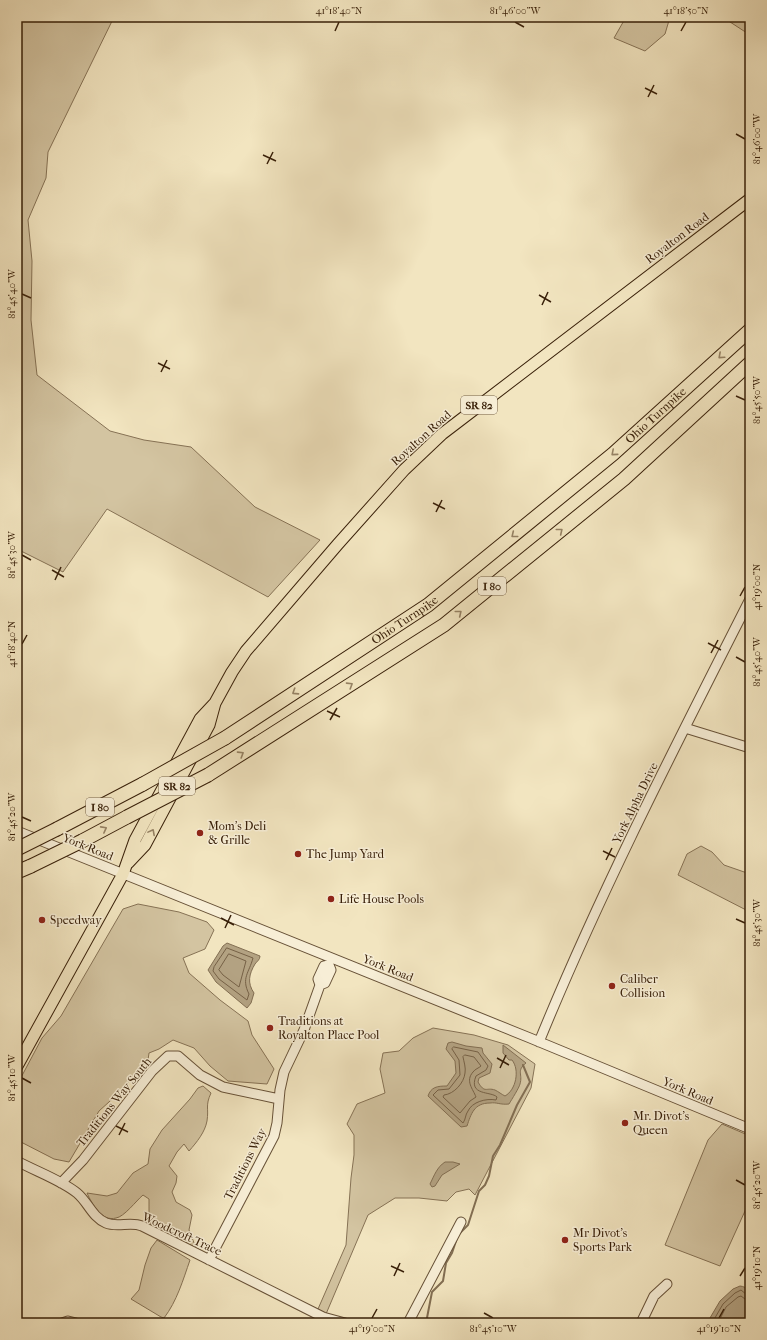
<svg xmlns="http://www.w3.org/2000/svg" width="767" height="1340" font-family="'IM FELL French Canon',serif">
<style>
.green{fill:#d3c4a1;stroke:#867255}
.water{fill:#b3a282;stroke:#826e52}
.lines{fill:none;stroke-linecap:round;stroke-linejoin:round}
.shore{stroke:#766146;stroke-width:1}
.stream{stroke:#826e52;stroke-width:2}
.minor-casing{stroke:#675137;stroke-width:11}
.major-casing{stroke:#392009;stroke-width:13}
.highway-casing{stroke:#392009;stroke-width:15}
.minor{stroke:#f7eed6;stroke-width:9}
.major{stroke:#f2e5c0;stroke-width:11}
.highway{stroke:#f2e5c0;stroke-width:13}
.highway-bridge-casing{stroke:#392009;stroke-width:15;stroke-linecap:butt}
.highway-bridge{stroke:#f2e5c0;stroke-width:13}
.oneway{stroke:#968264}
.ticks{fill:none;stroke:#392009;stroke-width:1.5}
.poi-dot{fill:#8f2418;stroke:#f7eed6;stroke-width:1.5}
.labels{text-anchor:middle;stroke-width:3;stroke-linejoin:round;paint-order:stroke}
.shield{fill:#f7eed6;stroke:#725e46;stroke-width:1}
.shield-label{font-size:11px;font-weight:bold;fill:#392009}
.street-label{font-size:12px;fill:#392009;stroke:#f7eed6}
.poi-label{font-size:12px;fill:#392009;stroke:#f7eed6;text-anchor:start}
.neatline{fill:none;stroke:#392009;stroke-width:1.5}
.ticks-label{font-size:10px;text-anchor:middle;fill:#392009}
</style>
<rect width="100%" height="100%" fill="#f2e5c0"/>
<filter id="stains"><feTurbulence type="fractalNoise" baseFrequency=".005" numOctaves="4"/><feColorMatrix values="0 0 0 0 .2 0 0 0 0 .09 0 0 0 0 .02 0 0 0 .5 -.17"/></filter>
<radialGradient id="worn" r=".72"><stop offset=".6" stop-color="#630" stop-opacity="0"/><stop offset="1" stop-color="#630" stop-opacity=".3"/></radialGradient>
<path class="green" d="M17,17H114L48,152L46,178L28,220L32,261L31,320L37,375L110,431L144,440L191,447L255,507L320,540L268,597L107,509L63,572L17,549V412L20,408L17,406Z
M626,17H670L665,34L645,51L614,38Z
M725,17H750V35L727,20Z
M701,846L712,852L724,865L750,874V912L678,875L687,854Z
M138,904L179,912L207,922L214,930L205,949L183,958L189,973L220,1000L248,1021L252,1035L274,1069L267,1084L228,1081L210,1066L194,1048L173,1040L159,1049L149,1053L148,1060L120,1092L99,1111L69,1162L54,1159L19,1141L17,1137V1085L42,1038L61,1016L123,909Z
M433,1028L474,1035L508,1045L535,1064L531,1088L475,1195L469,1189L456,1192L447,1201L419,1198H395L368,1215L326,1314L318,1309L346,1245L351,1178L354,1155V1135L347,1124L357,1104L385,1093L380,1069L383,1053L399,1051L413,1038Z
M203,1086L211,1093C205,1106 209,1108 207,1121C205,1132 197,1142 189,1151L184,1144L177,1152L169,1166L177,1176L176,1183L172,1192L176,1202L190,1210L192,1215L189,1230L196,1248L151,1224L149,1213V1199L143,1195C136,1201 124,1217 116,1218C102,1222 92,1204 87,1193L107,1196L117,1193L133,1173L148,1164L150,1149L162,1130L190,1099L198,1088Z
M722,1124L750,1136V1200L720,1266L665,1245L708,1140Z
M157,1240L190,1260C183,1280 177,1301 164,1318L161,1317L131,1299L139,1290L145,1265L151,1248Z"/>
<path class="water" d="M227,943L260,956C260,960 257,961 255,964C249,974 247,983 254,993L251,1003L247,1008L216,982L208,970L223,946Z
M452,1042L466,1046L482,1048L483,1053L492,1064L490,1073L479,1078L478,1082C485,1094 486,1087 495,1090C499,1092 501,1094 505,1096C516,1090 520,1070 512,1060H509L503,1053V1045L526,1063C516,1071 523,1074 520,1084C519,1088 512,1099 509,1104C500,1105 497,1102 490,1103C474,1103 471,1114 467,1126L461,1127L428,1096C431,1087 437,1086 447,1086L456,1073L455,1061L446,1049L448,1043Z
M445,1162H453L460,1164L442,1175L435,1186L432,1187L430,1184C434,1176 437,1167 445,1162Z
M740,1286C755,1287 750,1312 750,1323H707L720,1301L733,1289Z"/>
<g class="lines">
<path class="shore" d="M227,948L253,958C249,973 241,978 249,994L247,1000L219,979L213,971L214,967Z
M229,954L246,961L239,987L223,975L219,970Z
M454,1047L478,1052L488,1066L486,1070L476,1076C468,1096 491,1091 497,1097L496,1100C486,1098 472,1102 468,1111C465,1115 466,1119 463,1123L433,1095L438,1090L449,1089L460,1075L459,1060L452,1049Z
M465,1055L474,1057L481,1066C479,1068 475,1069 473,1072C465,1081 473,1089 476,1097L470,1101L460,1113L443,1097L444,1095C454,1094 464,1083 465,1073C466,1068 464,1062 463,1057Z
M712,1323L723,1304L735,1293L741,1290L747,1295H750
M718,1323L726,1307L738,1297L741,1296L745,1299L750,1300"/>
<path class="stream" d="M459,1234L468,1225L479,1191L485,1185L489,1176L493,1156L500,1145L517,1105L530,1082L523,1065
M426,1323L432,1292L443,1281L446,1263L452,1253L457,1238"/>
<g class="minor-casing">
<path id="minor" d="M685,728L750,748
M17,831L530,1038L750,1129
M539,1042C601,890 676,745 750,599
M17,1161C35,1171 61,1180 77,1193C88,1202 92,1217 106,1223C118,1228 130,1221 142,1226L323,1317L345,1323
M61,1183L83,1160L152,1071L168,1056H178L200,1075L223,1087L279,1099
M209,1260L274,1136L277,1123L280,1090L284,1072L304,1030L320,985L325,983L331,970L329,965L324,966L318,979L320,985
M62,1323L68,1321L76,1323
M408,1323L461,1222
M641,1323L654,1296L667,1284"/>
</g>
<g class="major-casing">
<path id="major" d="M128,863L145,845L209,725L215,703L232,672L246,651L338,544L404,470L442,434L750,199
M17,1066L123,874L135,840L200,719L214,704"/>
</g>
<g class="highway-casing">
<g id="highway">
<path id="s1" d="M225,738L428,605L613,454L750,330"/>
<path d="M208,775L444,625L624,479L750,363"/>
<path d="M57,829L143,784"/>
<path d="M82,841L127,817"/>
<path d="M17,872L31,866"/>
</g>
</g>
<use href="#minor" class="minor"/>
<use href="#major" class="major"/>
<use href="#highway" class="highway"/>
<g class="highway-bridge-casing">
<path id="highway-bridge" d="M143,784L225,738
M127,817L208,775
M17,849L57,829
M31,866L82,841"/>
</g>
<use href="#highway-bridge" class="highway-bridge"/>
</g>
<defs><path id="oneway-chevron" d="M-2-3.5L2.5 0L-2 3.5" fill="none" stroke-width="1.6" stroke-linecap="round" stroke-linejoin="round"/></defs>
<g class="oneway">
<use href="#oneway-chevron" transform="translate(721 356) rotate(138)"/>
<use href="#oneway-chevron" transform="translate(614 453) rotate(139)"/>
<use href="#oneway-chevron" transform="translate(560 531) rotate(-39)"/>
<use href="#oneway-chevron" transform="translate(514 535) rotate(141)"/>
<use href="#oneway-chevron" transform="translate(459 613) rotate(-39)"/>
<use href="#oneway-chevron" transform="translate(350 685) rotate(-32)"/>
<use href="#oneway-chevron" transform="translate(295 692) rotate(147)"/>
<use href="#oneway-chevron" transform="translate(241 754) rotate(-32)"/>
<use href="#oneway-chevron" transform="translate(104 829) rotate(-28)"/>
<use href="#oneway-chevron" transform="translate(152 832) rotate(-62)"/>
</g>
<path class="ticks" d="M515,22L524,27M335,31L339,22M681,31L686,22M645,88L657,94M648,97L654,85M736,134L745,139M263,155L276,161M267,164L273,152M22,294L31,298M539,295L551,302M542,305L548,292M158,363L170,369M161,372L167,360M736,396L745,400M433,503L445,509M436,512L442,500M22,555L31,560M52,570L64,577M55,580L61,567M740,596L745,587M708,643L721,650M22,644L27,635M711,653L718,640M736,657L745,662M327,711L340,717M330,720L337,708M22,817L31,821M603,851L615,857M606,860L612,848M221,918L234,925M736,919L745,923M225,928L231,915M497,1058L509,1065M500,1068L506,1055M22,1078L31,1083M116,1126L128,1132M119,1135L125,1123M736,1180L745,1185M391,1266L404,1272M394,1276L400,1263M740,1276L745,1268M484,1313L493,1318M372,1318L377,1309M719,1318L724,1309"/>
<g class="poi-dot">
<circle cx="200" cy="833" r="4"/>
<circle cx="298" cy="854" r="4"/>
<circle cx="331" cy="899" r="4"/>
<circle cx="42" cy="920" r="4"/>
<circle cx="612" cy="986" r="4"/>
<circle cx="270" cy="1028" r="4"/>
<circle cx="625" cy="1123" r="4"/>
<circle cx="565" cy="1240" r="4"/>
</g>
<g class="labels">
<g class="shield">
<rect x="461" y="396" width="36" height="18" rx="3"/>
<rect x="478" y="577" width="28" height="18" rx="3"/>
<rect x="159" y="777" width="36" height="18" rx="3"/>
<rect x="86" y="798" width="28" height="18" rx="3"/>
</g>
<g class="shield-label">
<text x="479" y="409">SR 82</text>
<text x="492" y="590">I 80</text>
<text x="177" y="790">SR 82</text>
<text x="100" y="811">I 80</text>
</g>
<g class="street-label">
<text transform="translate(677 238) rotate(-37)" y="4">Royalton Road</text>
<text dy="4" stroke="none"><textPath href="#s1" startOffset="539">Ohio Turnpike</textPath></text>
<text transform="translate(421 438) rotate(-42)" y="4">Royalton Road</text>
<text dy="4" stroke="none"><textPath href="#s1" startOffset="215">Ohio Turnpike</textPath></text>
<text transform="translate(635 803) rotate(-64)" y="4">York Alpha Drive</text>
<text transform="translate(88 847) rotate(22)" y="4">York Road</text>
<text transform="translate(388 968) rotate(22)" y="4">York Road</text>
<text transform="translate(688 1091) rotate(23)" y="4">York Road</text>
<text transform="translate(114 1102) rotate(-51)" y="4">Traditions Way South</text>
<text transform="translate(245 1164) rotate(-63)" y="4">Traditions Way</text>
<text transform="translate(182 1234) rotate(25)" y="4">Woodcroft Trace</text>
</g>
<g class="poi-label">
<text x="208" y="830">Mom's Deli<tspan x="208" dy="14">&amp; Grille</tspan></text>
<text x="306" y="858">The Jump Yard</text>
<text x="339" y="903">Life House Pools</text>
<text x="50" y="924">Speedway</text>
<text x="620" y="983">Caliber<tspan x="620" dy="14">Collision</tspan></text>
<text x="278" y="1025">Traditions at<tspan x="278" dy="14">Royalton Place Pool</tspan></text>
<text x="633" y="1120">Mr. Divot's<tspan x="633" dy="14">Queen</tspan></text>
<text x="573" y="1237">Mr Divot's<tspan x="573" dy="14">Sports Park</tspan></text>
</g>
</g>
<rect width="767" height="1340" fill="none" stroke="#f2e5c0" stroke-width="44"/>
<rect x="22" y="22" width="723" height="1296" class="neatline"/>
<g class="ticks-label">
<text x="339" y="14">41°18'40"N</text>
<text x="515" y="14">81°46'00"W</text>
<text x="686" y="14">41°18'50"N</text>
<text transform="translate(756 139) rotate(-90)" y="4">81°46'00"W</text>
<text transform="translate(11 294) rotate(-90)" y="4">81°45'40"W</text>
<text transform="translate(756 400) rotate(-90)" y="4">81°45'50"W</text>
<text transform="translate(11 555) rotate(-90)" y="4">81°45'30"W</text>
<text transform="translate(756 587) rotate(-90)" y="4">41°19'00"N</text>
<text transform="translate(11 644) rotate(-90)" y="4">41°18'40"N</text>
<text transform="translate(756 662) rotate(-90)" y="4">81°45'40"W</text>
<text transform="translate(11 817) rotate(-90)" y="4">81°45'20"W</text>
<text transform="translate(756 923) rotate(-90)" y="4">81°45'30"W</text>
<text transform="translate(11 1078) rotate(-90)" y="4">81°45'10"W</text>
<text transform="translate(756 1185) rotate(-90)" y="4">81°45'20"W</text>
<text transform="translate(756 1268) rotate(-90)" y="4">41°19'10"N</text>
<text x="372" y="1332">41°19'00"N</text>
<text x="493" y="1332">81°45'10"W</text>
<text x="719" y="1332">41°19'10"N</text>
</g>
<rect width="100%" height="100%" filter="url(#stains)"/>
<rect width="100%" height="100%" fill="url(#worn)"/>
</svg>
